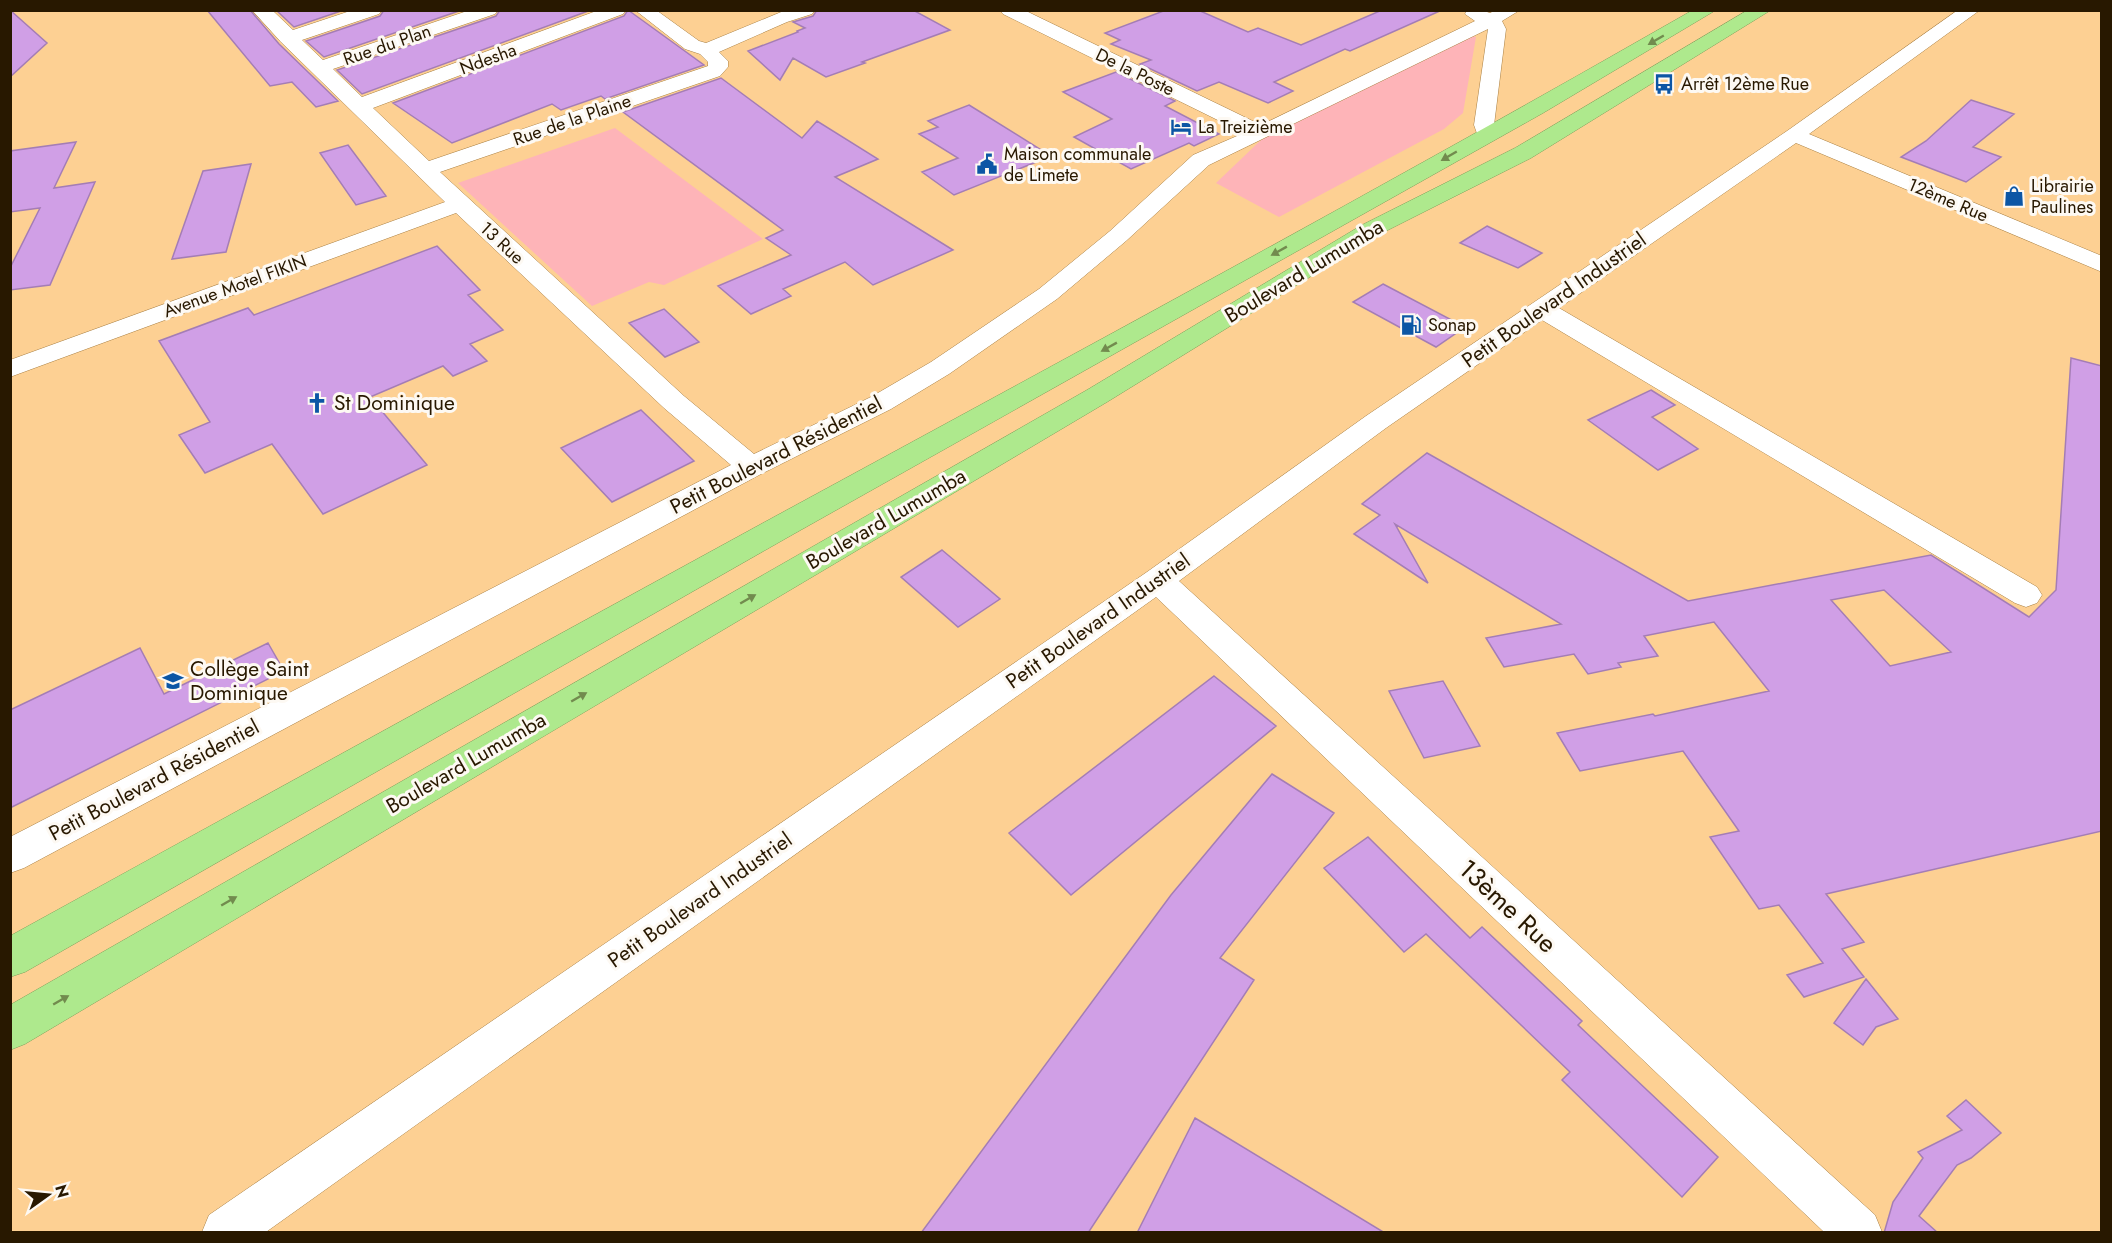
<svg xmlns="http://www.w3.org/2000/svg" width="2112" height="1243" font-family="Jost,sans-serif">
<style>
.green{fill:#feb4b8}
.building{fill:#d09fe6;stroke:#a47db5;stroke-width:1.5;fill-rule:evenodd}
.lines{fill:none;stroke-linecap:round;stroke-linejoin:round}
.minor-casing{stroke:#a98044;stroke-width:1}
.highway-casing{stroke:#7fa05c;stroke-width:1}
.minor{fill:#fff;fill-rule:evenodd}
.highway{fill:#aee98d;fill-rule:evenodd}
.oneway{fill:#728b4e}
.labels{text-anchor:middle;stroke-width:6;stroke-linejoin:round;paint-order:stroke}
.far-street-label{font-size:18px;fill:#281800;stroke:#fdf9f3}
.far-poi-label{font-size:18px;fill:#281800;stroke:#fdf9f3;text-anchor:start}
.street-label{font-size:21px;fill:#281800;stroke:#fdf9f3}
.poi-label{font-size:21px;fill:#281800;stroke:#fdf9f3;text-anchor:start}
.near-street-label{font-size:26px;fill:#281800;stroke:#fdf9f3}
</style>
<rect width="100%" height="100%" fill="#fdd093"/>
<path class="green" d="M1467,34L1476,37L1463,113L1444,129L1279,217L1216,183L1261,140Z
M615,128L763,239L664,285L649,282L592,306L458,183Z"/>
<path class="building" d="M10,10L47,43L10,77Z
M207,10H250L279,44L338,101L316,107L292,82L270,86Z
M276,10H344L294,27Z
M384,10H462L324,57L306,41L380,16Z
M500,10H591L362,94L337,70L496,16Z
M628,10L704,65L605,99L601,96L561,110L552,104L452,143L393,103L624,16Z
M817,10H913L950,30L862,62L865,63L826,77L793,58L780,80L748,51L798,32L797,31L805,28L793,22L813,16Z
M1166,10H1198L1248,32L1258,28L1301,45L1382,10H1442L1350,51L1345,49L1274,82L1293,91L1268,103L1219,82L1197,91L1140,64L1151,60L1111,44L1120,40L1105,33Z
M1116,72L1175,101L1165,106L1219,134L1194,146L1189,143L1131,169L1074,137L1112,119L1063,92Z
M721,78L802,138L817,121L878,159L835,177L953,250L873,285L845,262L783,289L791,296L751,314L718,286L791,255L766,238L783,230L623,112Z
M1971,100L2014,114L1973,147L2001,157L1966,182L1901,157L1926,141Z
M969,105L1051,156L954,195L922,172L958,158L919,134L938,127L928,121Z
M76,142L54,188L95,182L50,285L10,290V268L40,208L10,212V151Z
M348,145L386,196L356,205L320,153Z
M251,164L226,252L172,259L203,171Z
M1487,226L1542,253L1518,268L1460,243Z
M437,246L480,290L468,295L503,330L470,344L487,361L453,376L443,366L370,397L427,465L323,514L272,444L205,473L179,435L210,422L159,341L248,308L254,315Z
M1383,284L1465,327L1436,347L1353,302Z
M664,309L699,342L665,357L629,323Z
M2071,358L2102,366V831L1826,894L1864,942L1842,949L1864,977L1804,997L1787,975L1823,963L1779,905L1759,909L1710,837L1739,831L1683,751L1580,771L1557,733L1653,714L1655,716L1769,691L1714,622L1644,636L1658,656L1618,663L1621,667L1588,674L1574,654L1504,667L1486,638L1561,624L1395,524L1428,583L1354,534L1380,515L1362,504L1427,453L1688,601L1931,555L2029,617L2056,590ZM1884,590L1951,652L1890,666L1831,600Z
M1651,390L1675,405L1652,417L1698,449L1658,470L1588,420Z
M641,410L694,461L612,502L561,448Z
M942,550L1000,599L958,627L901,577Z
M268,643L284,671L10,808V710L140,648L164,694Z
M1214,676L1276,726L1071,895L1009,833Z
M1443,681L1480,746L1424,758L1389,691Z
M1272,774L1334,813L1220,958L1254,980L1088,1233H921L1171,895Z
M1368,837L1470,938L1482,927L1582,1021L1578,1025L1718,1157L1682,1197L1562,1080L1570,1072L1426,934L1404,952L1324,868Z
M1866,979L1898,1019L1876,1027L1863,1045L1834,1023Z
M1966,1100L2001,1133L1971,1158L1957,1165L1919,1216L1938,1233H1884L1893,1202L1923,1158L1918,1152L1962,1130L1947,1116Z
M1195,1118L1385,1233H1137Z"/>
<g class="lines">
<g class="minor-casing">
<path id="minor" d="M252,10H272L293,30L353,10H382L379,14L302,40L323,60L470,10H498L495,14L333,69L362,97L599,10H626L623,14L373,108L429,161L708,66V62L700,54L685,49L635,10H656L699,41L706,43L786,10H815L812,14L787,22L719,52L728,61V67L720,76L440,172L684,396L754,454L871,397L931,362L1039,289L1110,231L1193,155L1244,133L1003,14L1000,10H1024L1261,125L1475,21L1465,14L1467,10H1481L1490,13L1496,10H1520L1502,21L1506,29L1494,125L1497,135L1493,139L1486,141L1479,139L1474,125L1488,29L1209,165L1126,241L1057,299L949,374L891,409L761,474L24,868L10,873V837L731,465L664,408L456,213L10,377V360L445,202L281,42Z
M1958,10H1980L1809,134L2102,256V272L1796,143L1559,308L2037,587L2042,595L2037,603L2026,607L2015,603L1542,320L1386,428L1179,581L1875,1215L1882,1232H1824L1156,597L266,1232H202L209,1215L1147,572L1366,416L1787,131Z"/>
</g>
<g class="highway-casing">
<path id="highway" d="M1693,10H1716L1543,113L790,536L25,972L10,977V936C261,798 512,660 763,523C1074,354 1386,186 1693,10Z
M1748,10H1771L1531,158L1378,235L1107,402L25,1044L10,1050V1005L1087,390L1362,225L1515,148Z"/>
</g>
<use href="#minor" class="minor"/>
<use href="#highway" class="highway"/>
</g>
<defs><path id="oneway-solid" d="M-6-.8H1V-3.2L6.5 0L1 3.2V.8H-6Z" transform="scale(1.5)"/></defs>
<g class="oneway">
<use href="#oneway-solid" transform="translate(1656 40) rotate(150)"/>
<use href="#oneway-solid" transform="translate(1449 156) rotate(150)"/>
<use href="#oneway-solid" transform="translate(1279 251) rotate(151)"/>
<use href="#oneway-solid" transform="translate(1109 347) rotate(151)"/>
<use href="#oneway-solid" transform="translate(748 599) rotate(-30)"/>
<use href="#oneway-solid" transform="translate(579 697) rotate(-30)"/>
<use href="#oneway-solid" transform="translate(229 901) rotate(-30)"/>
<use href="#oneway-solid" transform="translate(61 1000) rotate(-30)"/>
</g>
<defs>
<g id="bus-bare" transform="scale(1.62)"><path d="M-5-6H5V4H4V6H2V4H-2V6H-4V4H-5ZM-3.5-4V0h7V-4ZM-3.5 1.2v1.5H-2V1.2ZM2 1.2v1.5H3.5V1.2Z" fill="#0c56a5" stroke="#fdf9f3" stroke-width="2.5" paint-order="stroke"/></g>
<g id="hotel-bare" transform="scale(1.62)"><path d="M-6-4.5h1.5V1H6V5H4.5V3h-9V5H-6ZM-4 0a1.8 1.8 0 1 1 3.6 0ZM.5 0V-2.5h3Q6-2.5 6 0Z" fill="#0c56a5" stroke="#fdf9f3" stroke-width="2.5" paint-order="stroke"/></g>
<g id="civic-bare" transform="scale(1.62)"><path d="M-.6-6.5H3V-4.5H.6V-3L4-1V1h2V6H-6V1h2V-1L-.6-3ZM-1.2 2.5V6h2.4V2.5Z" fill="#0c56a5" stroke="#fdf9f3" stroke-width="2.5" paint-order="stroke"/></g>
<g id="shop-bare" transform="scale(1.62)"><path d="M-5-2.5h2.3a2.7 3.5 0 0 1 5.4 0H5L5.5 6h-11ZM-1.5-2.5h3a1.5 2.3 0 0 0-3 0Z" fill="#0c56a5" stroke="#fdf9f3" stroke-width="2.5" paint-order="stroke"/></g>
<g id="fuel-bare" transform="scale(1.62)"><path d="M-5.5-6h7V0h2V4h1.3V-2.5L3-4.5l.8-.8L6-3V5H2.5V1h-1V6h-7ZM-4.2-4.7v3.2H.2V-4.7Z" fill="#0c56a5" stroke="#fdf9f3" stroke-width="2.5" paint-order="stroke"/></g>
<g id="church-bare" transform="scale(1.62)"><path d="M-1.2-6h2.4v3.5h3.3v2.4h-3.3V6h-2.4V-.1h-3.3v-2.4h3.3Z" fill="#0c56a5" stroke="#fdf9f3" stroke-width="2.5" paint-order="stroke"/></g>
<g id="school-bare" transform="scale(1.62)"><path d="M0-5L7-2L0 1L-7-2ZM-4 1L0 2.5L4 1V4Q0 6-4 4Z" fill="#0c56a5" stroke="#fdf9f3" stroke-width="2.5" paint-order="stroke"/></g>
</defs>
<g fill-rule="evenodd">
<use href="#bus-bare" x="1664" y="84"/>
<use href="#hotel-bare" x="1181" y="127"/>
<use href="#civic-bare" x="987" y="164"/>
<use href="#shop-bare" x="2014" y="196"/>
<use href="#fuel-bare" x="1411" y="325"/>
<use href="#church-bare" x="317" y="403"/>
<use href="#school-bare" x="173" y="681"/>
</g>
<g class="labels">
<g class="far-street-label">
<text transform="translate(387 45) rotate(-19)" y="6">Rue du Plan</text>
<text transform="translate(488 59) rotate(-20)" y="6">Ndesha</text>
<text transform="translate(1135 72) rotate(26)" y="6">De la Poste</text>
<text transform="translate(572 120) rotate(-19)" y="6">Rue de la Plaine</text>
<text transform="translate(1948 200) rotate(23)" y="6">12ème Rue</text>
<text transform="translate(502 243) rotate(43)" y="6">13 Rue</text>
<text transform="translate(235 286) rotate(-20)" y="6">Avenue Motel FIKIN</text>
</g>
<g class="far-poi-label">
<text x="1681" y="90">Arrêt 12ème Rue</text>
<text x="1198" y="133">La Treizième</text>
<text x="1004" y="160">Maison communale<tspan x="1004" dy="21">de Limete</tspan></text>
<text x="2031" y="192">Librairie<tspan x="2031" dy="21">Paulines</tspan></text>
<text x="1428" y="331">Sonap</text>
</g>
<g class="street-label">
<text transform="translate(1304 271) rotate(-31)" y="7">Boulevard Lumumba</text>
<text transform="translate(1554 300) rotate(-35)" y="7">Petit Boulevard Industriel</text>
<text transform="translate(776 455) rotate(-27)" y="7">Petit Boulevard Résidentiel</text>
<text transform="translate(886 519) rotate(-30)" y="7">Boulevard Lumumba</text>
<text transform="translate(1098 621) rotate(-35)" y="7">Petit Boulevard Industriel</text>
<text transform="translate(466 763) rotate(-30)" y="7">Boulevard Lumumba</text>
<text transform="translate(154 780) rotate(-28)" y="7">Petit Boulevard Résidentiel</text>
<text transform="translate(700 900) rotate(-35)" y="7">Petit Boulevard Industriel</text>
</g>
<g class="poi-label">
<text x="334" y="410">St Dominique</text>
<text x="190" y="676">Collège Saint<tspan x="190" dy="24">Dominique</tspan></text>
</g>
<g class="near-street-label">
<text transform="translate(1508 906) rotate(43)" y="9">13ème Rue</text>
</g>
</g>
<rect width="2112" height="1243" fill="none" stroke="#281800" stroke-width="24"/>
<g transform="translate(48 1195) rotate(75)" stroke="#fdf9f3" stroke-width="4.5" paint-order="stroke">
<path d="M0-4.5L10 22L0 15L-10 22Z" fill="#281800"/>
<text y="-9" font-size="16" font-weight="bold" text-anchor="middle" fill="#281800">N</text>
</g>
</svg>
